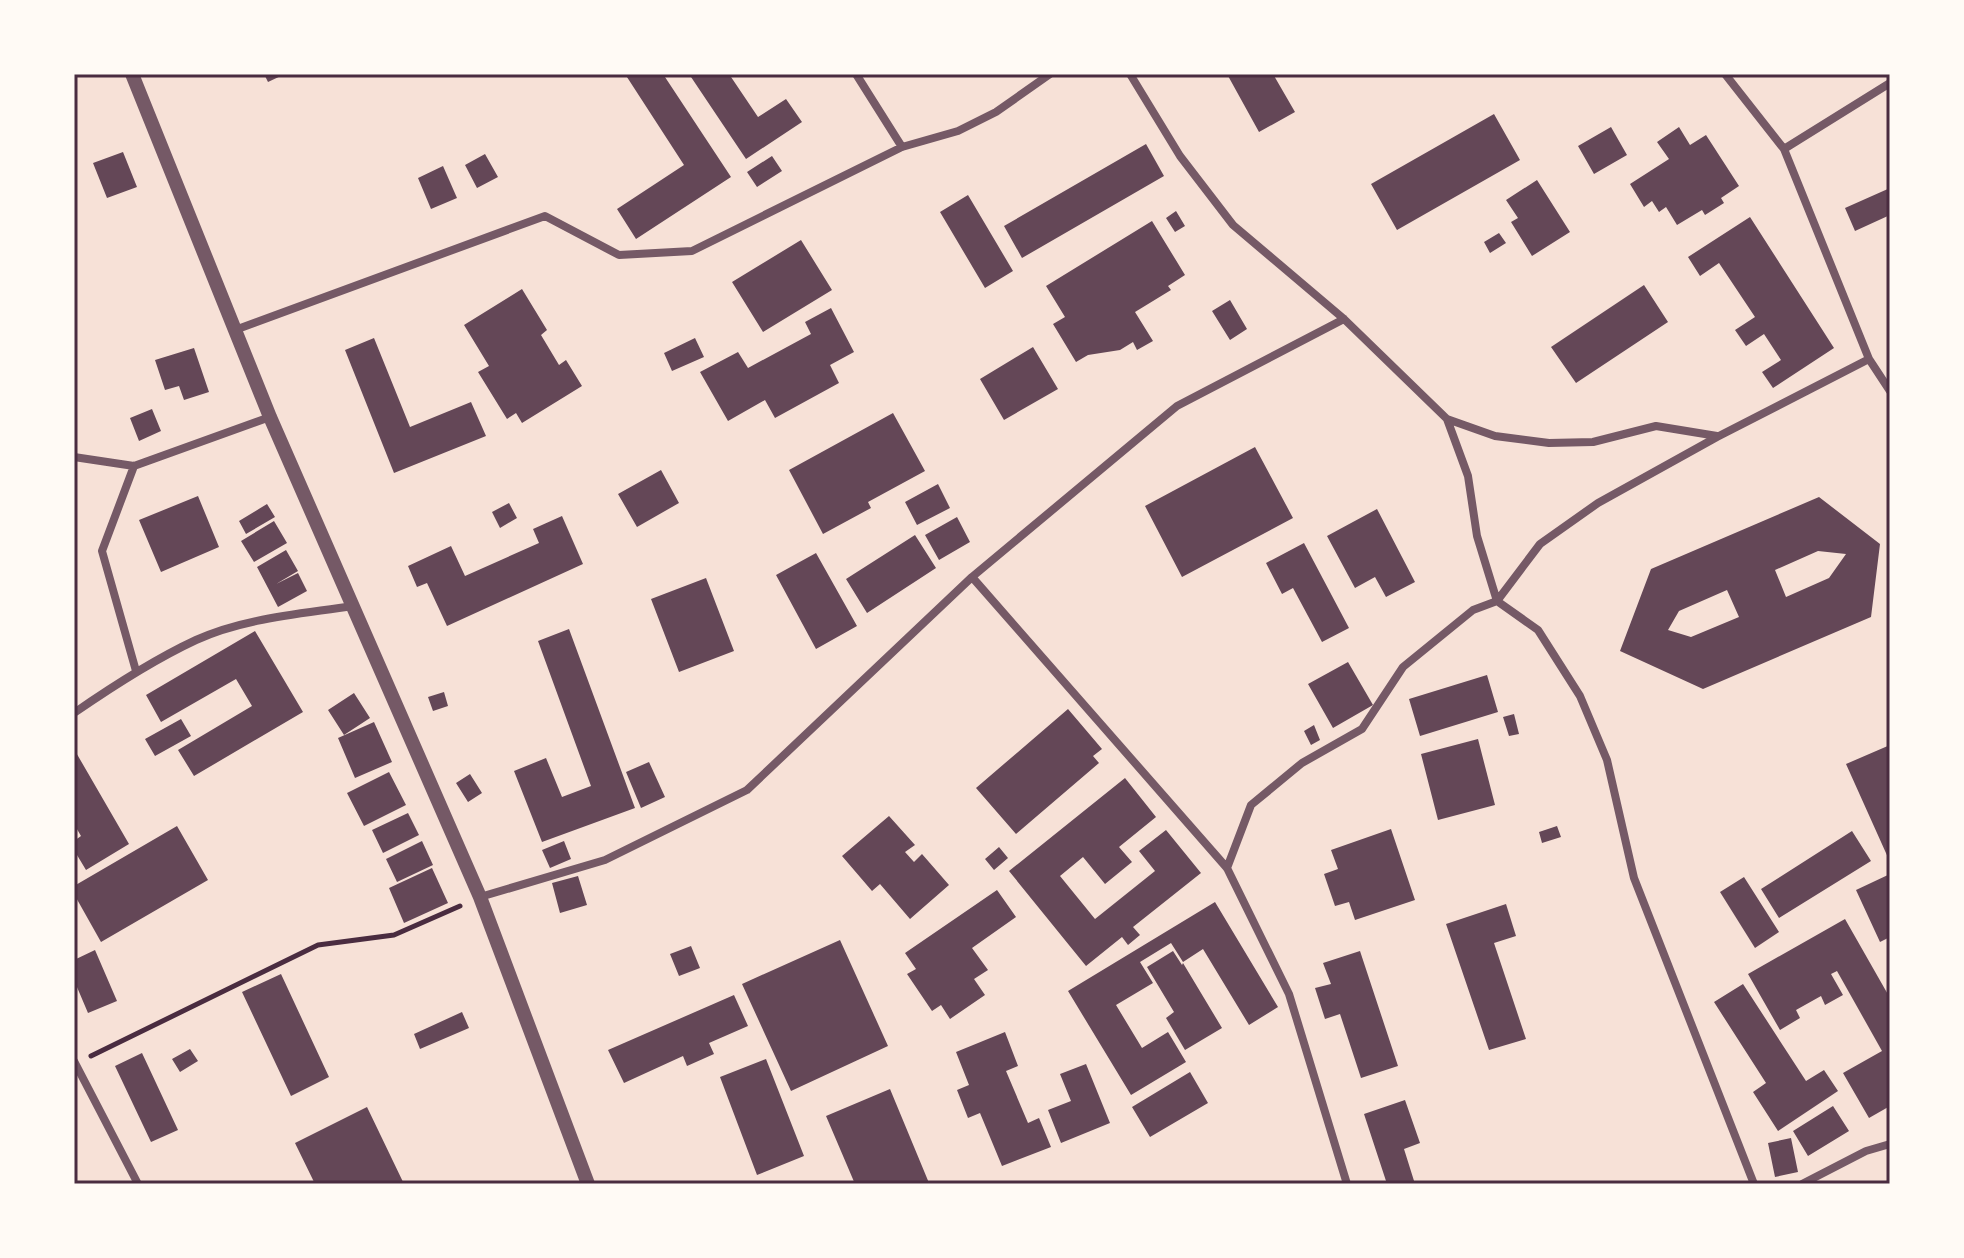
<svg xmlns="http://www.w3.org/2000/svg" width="1964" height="1258" font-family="Cabin,sans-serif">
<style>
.building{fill:#644757;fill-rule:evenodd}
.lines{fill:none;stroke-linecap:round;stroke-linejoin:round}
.path{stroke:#4a2c40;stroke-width:5}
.minor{stroke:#755966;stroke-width:8}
.tertiary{stroke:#755966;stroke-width:14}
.neatline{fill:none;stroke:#4a2c40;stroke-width:3}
</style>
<rect width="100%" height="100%" fill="#f7e1d7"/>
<path class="building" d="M264,74H285L268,82Z
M625,74H663L731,177L636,239L617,209L684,165Z
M689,74H729L758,117L786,99L802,122L746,159Z
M1227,74H1273L1295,112L1259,132Z
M1494,114L1520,160L1397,230L1371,184Z
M1611,127L1627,155L1594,174L1578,146Z
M1679,127L1690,145L1706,135L1739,186L1721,198L1724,203L1705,215L1702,210L1677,225L1666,207L1659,212L1652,201L1644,207L1630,184L1669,159L1657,142Z
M1146,144L1164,176L1022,258L1004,226Z
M123,152L137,187L107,198L93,163Z
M485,154L498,177L477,188L465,165Z
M772,156L782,171L757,187L747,172Z
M443,166L457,198L431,209L418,178Z
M1537,180L1570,232L1532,256L1511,222L1518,218L1506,200Z
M1890,188V215L1855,231L1845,208Z
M968,195L1013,271L985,288L940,212Z
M1176,211L1185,226L1175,232L1166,218Z
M1750,217L1834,348L1773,388L1762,372L1781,360L1764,334L1746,346L1735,330L1755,317L1719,263L1700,276L1688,257Z
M1152,221L1185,275L1168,286L1171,290L1135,312L1153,341L1137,350L1133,342L1120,350L1088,355L1076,362L1053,324L1065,317L1046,286Z
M1499,233L1506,243L1490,253L1484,242Z
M801,240L832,290L763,332L732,282Z
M1644,285L1668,322L1576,383L1551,347Z
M522,289L547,330L541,335L559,365L566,360L582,386L522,423L516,413L507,419L478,372L489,366L464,325Z
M1230,300L1247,329L1230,340L1212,311Z
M831,308L854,352L830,365L839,383L775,418L765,400L728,421L700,372L738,352L748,368L811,334L805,322Z
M374,338L410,427L471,402L486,436L394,473L345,350Z
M695,338L704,357L672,371L664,353Z
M1033,347L1058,389L1004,420L980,379Z
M194,348L209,392L184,400L179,386L165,390L155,360Z
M152,409L161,431L139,441L130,418Z
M893,413L925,471L868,502L871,508L823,534L789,470Z
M1255,447L1293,518L1182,577L1145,506Z
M661,470L679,503L637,527L618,494Z
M938,484L950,508L917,525L905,502Z
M198,496L219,547L161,572L139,520Z
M1819,497L1880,544L1871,617L1703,689L1620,651L1651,569ZM1818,551L1846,554L1829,578L1786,597L1775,570ZM1727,590L1739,617L1691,637L1668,630L1679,611Z
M509,503L517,518L500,528L492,512Z
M267,504L275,517L246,534L239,521Z
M1377,509L1415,582L1386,597L1375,577L1355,588L1327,536Z
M562,516L583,564L447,626L427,583L417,587L408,566L451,546L465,576L539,543L533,529Z
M957,517L970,542L939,560L925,535Z
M274,521L287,543L254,562L241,541Z
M915,535L936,568L867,613L846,579Z
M1304,543L1349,628L1322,642L1293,588L1282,594L1266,563Z
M286,550L298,571L276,584L298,573L307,591L278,607L257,567Z
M816,553L857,626L816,649L776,575Z
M706,578L734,651L679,672L651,599Z
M569,629L635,808L542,842L514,771L546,758L562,797L591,786L538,641Z
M255,631L303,712L194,776L178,750L252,706L236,679L161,722L146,695Z
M1348,662L1373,705L1333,728L1308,684Z
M1487,675L1498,712L1420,736L1409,699Z
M444,692L448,706L433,711L428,697Z
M354,693L370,718L344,735L328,710Z
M1068,709L1102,749L1093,756L1099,763L1016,834L976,788Z
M1514,714L1519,734L1509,736L1503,717Z
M181,719L191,736L155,756L145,739Z
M374,722L392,762L355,778L338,738Z
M1314,725L1320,740L1311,745L1304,731Z
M1478,739L1495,805L1438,820L1421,754Z
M1890,745V862L1846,764Z
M74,749L129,844L86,870L74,850V841L81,836L74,824Z
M649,762L665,797L641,808L626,772Z
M389,772L406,805L364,826L347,793Z
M470,774L482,793L468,802L456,783Z
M1125,778L1156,817L1119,847L1132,862L1105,884L1083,857L1060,876L1095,919L1155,871L1139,851L1166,830L1201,873L1133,927L1140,935L1128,945L1122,937L1086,966L1009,871Z
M408,813L419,835L383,853L372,830Z
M889,816L915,845L905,852L914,862L922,854L949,885L910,919L880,884L872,891L842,856Z
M177,826L208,880L101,942L74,894V886Z
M1557,826L1561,837L1542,843L1539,832Z
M1391,829L1415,900L1355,920L1349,902L1335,906L1324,874L1338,869L1331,850Z
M1852,831L1871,861L1779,918L1761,889Z
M422,841L433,865L397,882L386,859Z
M564,841L571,859L550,868L542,850Z
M999,847L1008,858L994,870L985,859Z
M432,868L448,903L404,923L389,888Z
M1890,874V937L1880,942L1856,890Z
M578,876L587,905L560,913L552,883Z
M1744,877L1779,932L1755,948L1720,892Z
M997,890L1016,917L972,948L988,970L974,979L985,995L950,1019L941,1005L932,1011L907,974L916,969L905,953Z
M1215,902L1278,1007L1249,1025L1203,949L1183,962L1171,943L1140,962L1153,983L1116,1005L1142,1048L1168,1032L1186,1062L1131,1095L1068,991Z
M1506,904L1516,936L1494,943L1526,1039L1489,1050L1446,924Z
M1845,919L1890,998V1106L1869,1118L1843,1073L1882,1051L1837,971L1831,974L1843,995L1825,1005L1821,996L1796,1010L1800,1018L1780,1030L1748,974Z
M840,940L888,1046L791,1091L742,984Z
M691,946L700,968L679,976L670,954Z
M95,950L117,1001L88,1013L74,980V960Z
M1173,951L1182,965L1183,963L1222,1028L1185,1050L1166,1018L1174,1012L1147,967Z
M1360,951L1398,1066L1361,1078L1340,1014L1325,1019L1315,988L1331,984L1323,963Z
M281,974L329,1077L291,1096L242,992Z
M1743,984L1806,1081L1824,1070L1838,1091L1778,1131L1753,1092L1766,1083L1714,1002Z
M734,995L748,1026L709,1043L714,1054L687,1066L683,1056L624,1083L608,1050Z
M462,1012L469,1028L420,1049L414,1034Z
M1005,1032L1018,1066L1006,1071L1028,1123L1039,1118L1051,1147L1002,1166L980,1113L968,1118L957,1090L969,1085L956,1052Z
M190,1049L198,1061L180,1072L172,1059Z
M142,1053L178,1130L151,1142L115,1066Z
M766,1059L804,1156L757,1175L720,1077Z
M1086,1064L1110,1123L1061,1143L1048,1110L1071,1101L1060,1074Z
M1190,1072L1208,1103L1150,1137L1132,1107Z
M890,1089L929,1183L927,1184H855L826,1116Z
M1405,1100L1420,1143L1404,1149L1415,1184H1387L1364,1114Z
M1833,1106L1849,1131L1808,1156L1793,1131Z
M367,1107L404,1184H315L295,1143Z
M1791,1138L1798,1172L1775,1177L1768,1143Z"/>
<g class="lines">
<path class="path" d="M91,1056L318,945L394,935L460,906"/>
<path class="minor" d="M856,74L902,147
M1130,74L1180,156L1233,225L1344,319L1447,419L1468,476L1477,536L1497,601L1538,630L1580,696L1607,760L1634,878L1754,1184
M1725,74L1784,149L1869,359L1890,391
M1784,149L1890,83
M235,330L545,216L619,255L692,251L902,147L958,131L996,112L1050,74
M1447,419L1495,436L1549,443L1593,442L1656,426L1717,436
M74,457L134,466L270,417
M134,466L102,551L136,671
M972,577L1227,868L1289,994L1347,1184
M74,713C113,686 153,660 196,640C244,618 301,614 352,606
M1227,868L1251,805L1302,763L1362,729L1403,667L1473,610L1497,601L1540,544L1598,503L1717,437L1869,359
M480,897L605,860L747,790L972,577L1177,406L1344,319
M74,1061L138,1184
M1802,1184L1866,1151L1890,1144"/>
<path class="tertiary" d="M132,74L270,417L480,897L588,1184"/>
</g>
<rect width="1964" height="1258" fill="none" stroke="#fffaf5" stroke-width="152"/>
<rect x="76" y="76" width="1812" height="1106" class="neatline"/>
</svg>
